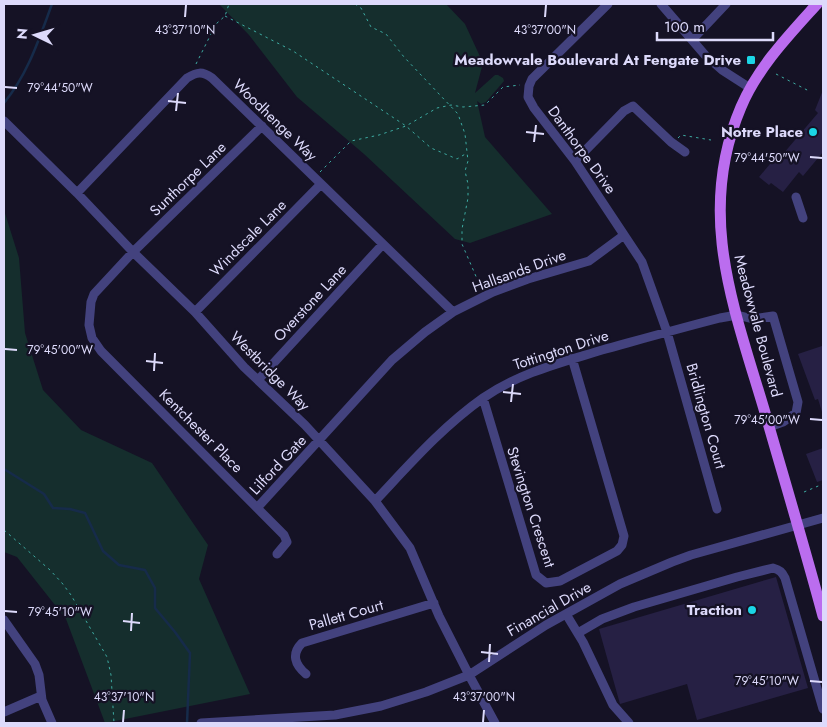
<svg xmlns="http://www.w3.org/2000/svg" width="827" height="727" font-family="Jost,sans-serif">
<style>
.green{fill:#152e2d}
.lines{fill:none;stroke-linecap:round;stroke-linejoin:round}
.stream{stroke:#162b4a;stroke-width:2.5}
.building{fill:#262044}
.path{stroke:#3daba2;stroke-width:1;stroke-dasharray:2.5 4;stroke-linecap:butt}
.minor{stroke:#43427e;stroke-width:9}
.major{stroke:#bb6def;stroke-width:11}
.ticks{fill:none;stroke:#dddafb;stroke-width:2}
.poi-dot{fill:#1bd6e6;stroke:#151225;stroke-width:2}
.labels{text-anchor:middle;stroke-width:4.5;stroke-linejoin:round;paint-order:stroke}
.poi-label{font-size:15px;font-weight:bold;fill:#dddafb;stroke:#151225;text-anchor:end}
.street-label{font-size:15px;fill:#dddafb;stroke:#151225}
.ticks-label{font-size:12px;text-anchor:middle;fill:#dddafb;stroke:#151225;stroke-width:4.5;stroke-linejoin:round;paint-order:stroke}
</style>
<rect width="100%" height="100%" fill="#151225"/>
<path class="green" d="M219,4H446L465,24L483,63L475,93L495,75H498L503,78L504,81L486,102L481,104L477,101L485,137L552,214L470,243L455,239L364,154L297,97L249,35Z
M4,210L19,258L25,333L43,390L81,430L152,463L208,545L199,579L250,694L105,723L66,619L17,557L4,552Z"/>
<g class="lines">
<path class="stream" d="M4,103C28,74 39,39 52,4
M4,469L44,494L53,508L70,509L85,513L103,551L119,565L145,570L155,588V608L175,632L190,653L187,723"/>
</g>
<path class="building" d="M823,90V152L803,176L799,172L783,192L771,183L769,185L759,177L780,152L783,154L818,113L815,110Z
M822,346L823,350L822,412L818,399L815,400L798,354Z
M823,448V480L817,482L806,454Z
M776,577L808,688L697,720L687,684L620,704L599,629Z"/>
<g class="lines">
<path class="path" d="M355,4L361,8L371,27L386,34L404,57L458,114L465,134L468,161L465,171L468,184V198L462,229V244L481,288
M225,16L293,51L406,126L431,148L457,159L467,153
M196,64L216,24L225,16L229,4
M776,74L809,91
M678,138L681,135L711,140
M320,172L351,141L379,135L406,126L437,108L451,105L463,107L485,105L503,87L520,85
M804,492L823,484
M4,530L50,570L62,583L71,595L107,657L111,675L114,723"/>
<path class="minor" d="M608,4L532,79L529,86L528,97L534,108L575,161L642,262L667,332L717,509
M661,4L705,55L722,70L750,88
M692,40L726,4
M4,121L77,193L133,252L195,312L244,367L305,425L375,501L410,548L439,616L469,675L495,723
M262,126L133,252L94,294L91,302L89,325L92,338L101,351L284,535L287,542L277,554
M575,161L624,111L633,106L671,142L685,152
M77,193L187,78C197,72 202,71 212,78L453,312
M796,197L803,218
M195,312L321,184
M258,380L383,244
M483,398L536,575L546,583L560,581L617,551L622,545L624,536L572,358
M375,501C409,465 442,427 483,398C519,373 560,363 602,350C642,339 681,328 720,318L737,315L753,319L773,316L798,402L796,413L783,422L769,427
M257,508L392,360L425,332L453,312L493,292L528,279L589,261L624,235
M566,614L583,642L613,705L629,723
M4,620L35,664L39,675L42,700L52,723
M578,633L602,619L634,607L737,577L773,568C780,570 782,572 785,578L823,709
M306,674C295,665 291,654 302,643L434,603
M4,712L41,696
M201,723L335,715L381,706L426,692L469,675L546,625L620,584L672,562L691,555L823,518"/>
<path class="major" d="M817,4C789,35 758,67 741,107C695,215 735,310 766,416C785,482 805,549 823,616"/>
</g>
<path class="ticks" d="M185,17L186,5M545,17L546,5M5,87L17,88M168,101L186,103M176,111L178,93M526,132L544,134M534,142L536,125M810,157L822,158M5,349L17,350M146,361L163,363M154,371L155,353M503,392L521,394M511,402L513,384M810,419L822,420M5,611L17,612M123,621L140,623M131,631L132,613M481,652L498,654M489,662L490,644M810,681L822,682M123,722L124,710M483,722L484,710"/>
<g class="poi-dot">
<rect x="746" y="55" width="10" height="10" rx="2.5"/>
<circle cx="813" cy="132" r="5"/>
<circle cx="752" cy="610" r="5"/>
</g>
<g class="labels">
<g class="poi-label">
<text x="741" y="65">Meadowvale Boulevard At Fengate Drive</text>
<text x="803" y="137">Notre Place</text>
<text x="742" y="615">Traction</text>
</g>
<g class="street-label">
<text transform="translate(275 120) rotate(44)" y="5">Woodhenge Way</text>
<text transform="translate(582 150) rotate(54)" y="5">Danthorpe Drive</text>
<text transform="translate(188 179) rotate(-44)" y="5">Sunthorpe Lane</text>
<text transform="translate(248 238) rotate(-45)" y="5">Windscale Lane</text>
<text transform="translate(519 271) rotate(-20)" y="5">Hallsands Drive</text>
<text transform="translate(310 303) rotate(-47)" y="5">Overstone Lane</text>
<text transform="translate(758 326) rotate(75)" y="5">Meadowvale Boulevard</text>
<text transform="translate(561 350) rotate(-18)" y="5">Tottington Drive</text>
<text transform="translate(270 371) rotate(45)" y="5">Westbridge Way</text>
<text transform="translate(706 416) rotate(74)" y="5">Bridlington Court</text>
<text transform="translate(201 431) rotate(45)" y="5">Kentchester Place</text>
<text transform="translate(278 465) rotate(-47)" y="5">Lilford Gate</text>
<text transform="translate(531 507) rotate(72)" y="5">Stevington Crescent</text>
<text transform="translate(549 609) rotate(-30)" y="5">Financial Drive</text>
<text transform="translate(346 615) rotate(-16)" y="5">Pallett Court</text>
</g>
</g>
<g class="ticks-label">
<text x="185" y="34">43°37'10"N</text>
<text x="545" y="34">43°37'00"N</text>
<text x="60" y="92">79°44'50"W</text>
<text x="767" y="162">79°44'50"W</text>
<text x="60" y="354">79°45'00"W</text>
<text x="767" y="424">79°45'00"W</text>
<text x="60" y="616">79°45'10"W</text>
<text x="767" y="685">79°45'10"W</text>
<text x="124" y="701">43°37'10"N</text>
<text x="484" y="701">43°37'00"N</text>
</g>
<rect width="827" height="727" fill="none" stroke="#dddafb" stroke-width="10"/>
<g transform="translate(35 35) rotate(275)" stroke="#151225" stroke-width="4" paint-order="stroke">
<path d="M0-4L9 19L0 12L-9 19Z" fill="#dddafb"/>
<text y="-8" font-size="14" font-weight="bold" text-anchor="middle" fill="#dddafb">N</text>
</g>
<path d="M657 32v8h116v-8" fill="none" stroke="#dddafb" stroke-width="2.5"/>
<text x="664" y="32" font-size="15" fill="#dddafb" stroke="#151225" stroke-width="4" paint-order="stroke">100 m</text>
</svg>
